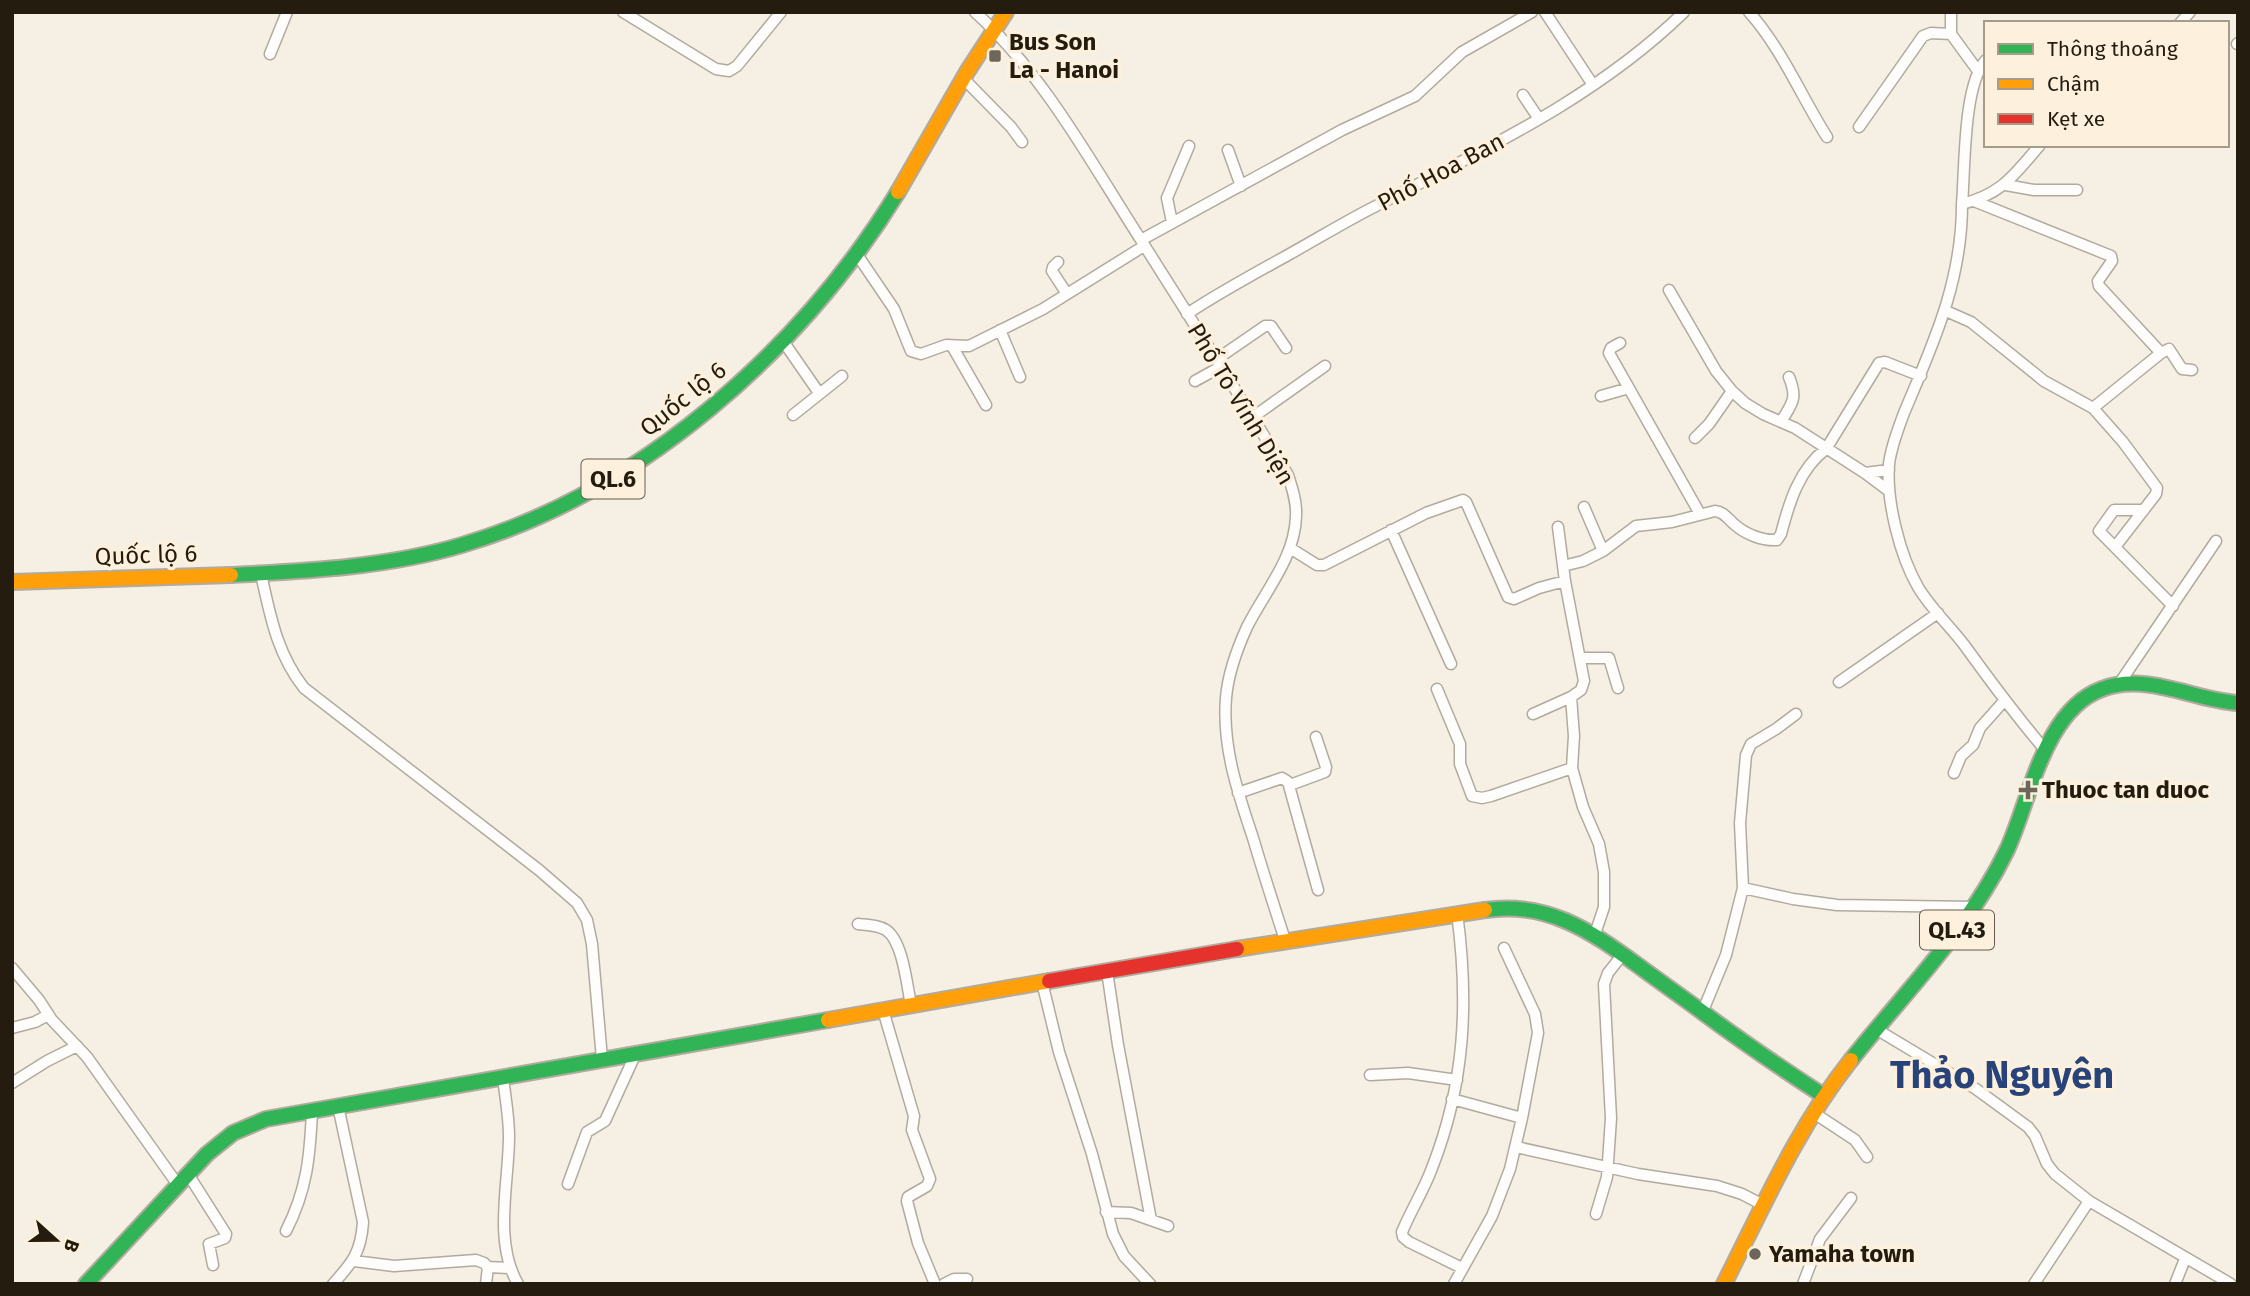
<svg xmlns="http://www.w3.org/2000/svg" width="2250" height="1296" font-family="'Fira Sans',sans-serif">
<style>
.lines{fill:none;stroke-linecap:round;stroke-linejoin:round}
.street-casing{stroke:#b1aa9f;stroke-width:13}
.fast-casing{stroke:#b1aa9f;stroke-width:18}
.slow-casing{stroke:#b1aa9f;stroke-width:18}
.jam-casing{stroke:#b1aa9f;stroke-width:18}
.street{stroke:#fefdfb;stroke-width:10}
.fast{stroke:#30b455;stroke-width:14}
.slow{stroke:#ff9f0a;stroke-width:14}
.jam{stroke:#e5322d;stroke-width:14}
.poi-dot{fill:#6d665a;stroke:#fdf1dd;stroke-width:2.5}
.labels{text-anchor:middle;stroke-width:7;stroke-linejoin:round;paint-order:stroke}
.shield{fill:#fdf1dd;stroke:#645c4d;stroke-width:2}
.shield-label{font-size:23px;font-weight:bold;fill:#231c0f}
.poi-label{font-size:24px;font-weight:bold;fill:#231c0f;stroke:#fdf1dd;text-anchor:start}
.street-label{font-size:24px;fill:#231c0f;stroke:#fdf1dd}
.town-label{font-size:38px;font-weight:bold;fill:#27437a;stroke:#fdf1dd}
</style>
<rect width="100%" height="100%" fill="#f6efe4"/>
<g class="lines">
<g class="street-casing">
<path id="street" d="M623,12L716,69L729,71L737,66L781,12
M975,12C1045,76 1090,161 1141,240C1190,318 1240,395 1288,475C1292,488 1297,502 1296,516C1295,558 1265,591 1247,627C1237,649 1228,674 1226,698C1222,747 1238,793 1253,838C1263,872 1274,906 1285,940
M1545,12L1593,85
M1749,12C1782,49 1801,96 1827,137
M1951,12V34L1978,71
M2180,23L2190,12
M2237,44L2238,43
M270,54L287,12
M964,79L1011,127L1022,142
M1523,95L1539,119
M1859,127L1923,36L1931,33L1951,34
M2040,145C2014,175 2002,194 1962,204C1962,282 1933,344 1904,413C1898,429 1891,447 1889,464C1886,501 1900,556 1918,587C1931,609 1950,626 1965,646C1991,682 2017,717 2046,751
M1228,150L1241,186
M2006,185L2034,190H2077
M1974,201L2111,256L2112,261L2098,281L2099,286L2161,353L2093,408
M1962,204C1965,170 1963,84 1986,60
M1172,222L1167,198L1189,146
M1141,240L1342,130L1415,96L1462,52L1532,12
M856,253L894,309L911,351L921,354L946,345L969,346L1043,309L1144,246
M1058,262L1053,267L1052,271L1067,294
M1669,290L1716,371L1732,391L1745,403L1763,414L1795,428L1865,473L1889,491
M1946,311L1971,322L2044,381L2093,408L2123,442L2157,488L2156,494L2115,547
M1187,314C1220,292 1254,274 1288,255C1317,239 1346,221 1376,206C1483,150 1596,98 1684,12
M1000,330L1020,377
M783,341L819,393
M1620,343L1611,348L1609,353L1700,514
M952,346L986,405
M2161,353L2169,349L2182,369L2192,370
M1217,359L1265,326H1271L1286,348
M1195,381L1222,366
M1601,396L1629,388
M793,415L842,376
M1253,417L1325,366
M1781,422C1792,403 1798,399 1789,377
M1695,438L1709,424L1732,391
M1865,473L1889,470
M1584,507L1603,551
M2144,510H2114L2099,531L2173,606
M1558,527L1565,581
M1391,530L1451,664
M1290,548L1317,565H1324L1426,513L1463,500L1466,502L1508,597L1514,599L1539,588L1565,581L1584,681L1581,690L1571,697L1574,736L1572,768L1583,807L1599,844L1604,872V907L1595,934
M1563,566L1583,561L1603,551L1636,526L1672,522L1715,511C1724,512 1727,518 1734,524C1745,534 1762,541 1777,540L1781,534C1789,503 1799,469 1826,449L1879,363L1885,362L1921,376
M261,574C270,615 277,654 304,688L539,870L577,903L587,920L592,944L602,1059
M1580,658H1609L1618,688
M1839,682L1938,613
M2119,684L2216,541
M1437,689L1460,744V764L1472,796L1482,798L1491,796L1572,768
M1533,714L1571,697
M1954,773L1961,756L1973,745L1980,728L2004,701
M1290,785L1325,772L1326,767L1316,737
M1238,793L1282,778L1288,782L1318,890
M1743,888L1793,899L1837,905L1974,907
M1457,913C1469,1002 1465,1084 1432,1168C1424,1190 1411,1210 1402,1232L1403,1237L1409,1242L1462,1268
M858,924C868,925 878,925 886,930C903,941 907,986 911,1005
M12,968L39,1000L52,1020L87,1057L178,1185
M1107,971L1118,1045L1151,1220
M1042,982L1059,1052L1092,1154L1113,1234L1124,1256L1150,1284
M883,1010L914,1116L912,1130L930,1179L927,1186L908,1197L907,1201L918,1243L935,1284
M1702,1013L1726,955L1743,888L1740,823L1746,755L1751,744L1776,729L1796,714
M12,1028L35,1022L48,1015
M1876,1029L1976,1089L2028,1127L2035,1136L2047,1164L2055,1174L2089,1201L2231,1284
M1370,1075L1408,1073L1457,1080
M503,1077C505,1096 509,1116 509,1136C509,1183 493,1241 518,1284
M12,1083L47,1061L77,1046
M1452,1099L1522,1118
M1814,1113L1855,1140L1867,1157
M1516,1147L1638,1174L1717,1186L1742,1194L1763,1205
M188,1174L226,1234L225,1238L209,1244L213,1265
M568,1184L587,1132L605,1121L636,1053
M1106,1212L1131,1213L1168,1226
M1596,1214L1607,1177L1611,1118L1604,984L1608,973L1623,954
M286,1231C307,1190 310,1156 312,1111
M354,1261L394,1266L476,1260L484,1263L488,1267L509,1268
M333,1284C353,1262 361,1252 363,1222L338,1106
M486,1284L488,1267
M944,1284L954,1279H967
M1454,1284L1492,1216L1510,1169L1522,1118L1538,1033L1535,1014L1504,948
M1803,1284L1820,1239L1851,1198
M2034,1284L2089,1201
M2175,1284L2185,1259"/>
</g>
<g class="fast-casing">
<path id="fast" d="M231,575C308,571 389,567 462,545C641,492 801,350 898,192
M1485,910C1546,901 1589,930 1636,964C1659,981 1682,997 1705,1014C1744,1043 1784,1070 1824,1096
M1851,1060C1905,992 1969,929 2007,850C2030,800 2044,710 2102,689C2147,672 2193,700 2238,703
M86,1284L207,1154L233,1133L266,1119L828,1020"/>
</g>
<g class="slow-casing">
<path id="slow" d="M898,192L967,72L1006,12
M12,582L231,575
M1237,949L1485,910
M828,1020L1049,981
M1724,1284C1763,1207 1797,1128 1851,1060"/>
</g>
<g class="jam-casing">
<path id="jam" d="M1049,981L1237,949"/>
</g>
<use href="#street" class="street"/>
<use href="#fast" class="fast"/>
<use href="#slow" class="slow"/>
<use href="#jam" class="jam"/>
</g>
<g class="poi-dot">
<rect x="988" y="49" width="14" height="14" rx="3.5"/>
<path d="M2024.5 779.5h7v7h7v7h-7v7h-7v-7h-7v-7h7z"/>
<circle cx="1755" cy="1254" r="7"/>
</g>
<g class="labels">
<g class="shield">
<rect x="581.5" y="459.5" width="63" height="39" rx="5"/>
<rect x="1920" y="910.5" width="74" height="39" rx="5"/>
</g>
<g class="shield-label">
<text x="613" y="487">QL.6</text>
<text x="1957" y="938">QL.43</text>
</g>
<g class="poi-label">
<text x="1009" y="50">Bus Son<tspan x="1009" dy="28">La - Hanoi</tspan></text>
<text x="2042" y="798">Thuoc tan duoc</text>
<text x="1769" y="1262">Yamaha town</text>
</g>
<g class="street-label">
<text transform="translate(1441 172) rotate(-28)" y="8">Phố Hoa Ban</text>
<text transform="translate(683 399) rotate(-39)" y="8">Quốc lộ 6</text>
<text transform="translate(1241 404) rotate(59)" y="8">Phố Tô Vĩnh Diện</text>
<text transform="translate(146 555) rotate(-2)" y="8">Quốc lộ 6</text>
</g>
<g class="town-label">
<text x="2002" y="1088">Thảo Nguyên</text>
</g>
</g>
<rect width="2250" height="1296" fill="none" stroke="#231c0f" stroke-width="28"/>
<rect x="1984" y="21" width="245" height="126" fill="#fdf1dd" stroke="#a69c8b" stroke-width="2"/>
<rect x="1998" y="44" width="35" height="10" fill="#30b455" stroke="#a69c8b" stroke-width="2"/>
<text x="2047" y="56" font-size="21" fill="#231c0f">Thông thoáng</text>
<rect x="1998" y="79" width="35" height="10" fill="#ff9f0a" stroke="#a69c8b" stroke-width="2"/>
<text x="2047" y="91" font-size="21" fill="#231c0f">Chậm</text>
<rect x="1998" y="114" width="35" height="10" fill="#e5322d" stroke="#a69c8b" stroke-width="2"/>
<text x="2047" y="126" font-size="21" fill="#231c0f">Kẹt xe</text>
<g transform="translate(56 1240) rotate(111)" stroke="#fdf1dd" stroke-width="5" paint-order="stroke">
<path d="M0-5L12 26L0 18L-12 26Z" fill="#231c0f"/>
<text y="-10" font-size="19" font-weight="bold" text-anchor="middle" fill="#231c0f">B</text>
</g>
</svg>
